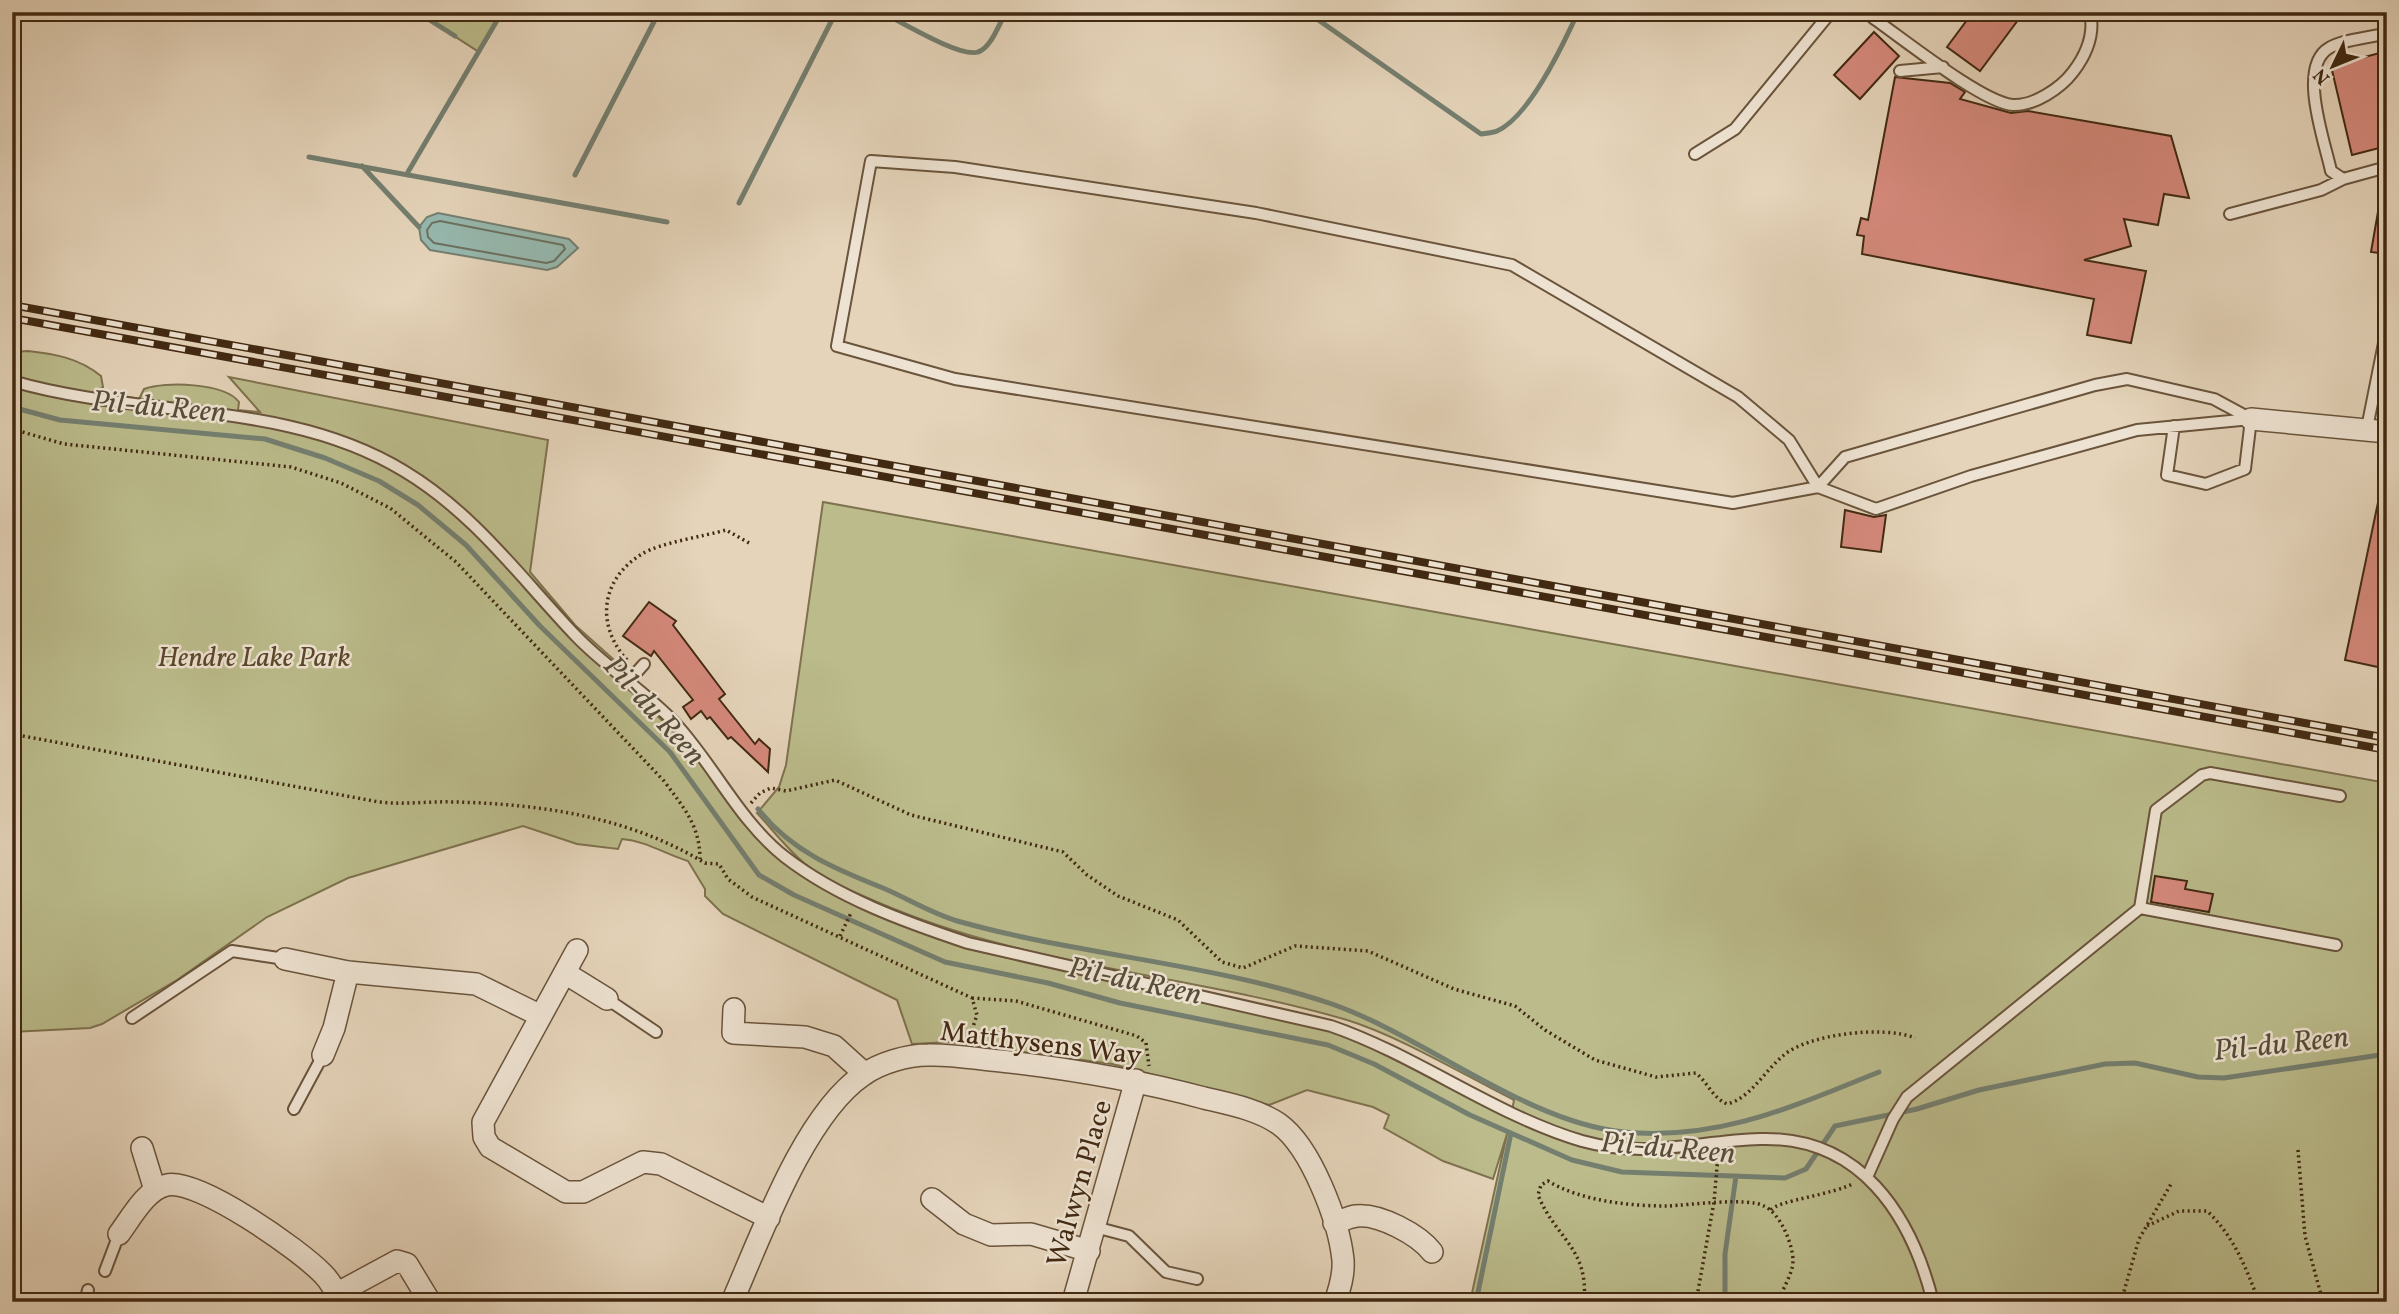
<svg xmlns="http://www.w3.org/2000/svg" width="2399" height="1314" font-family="Vollkorn,serif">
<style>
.green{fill:#bbbb8b;stroke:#7e724e;stroke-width:2}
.water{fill:#96b8ae;stroke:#747f70;stroke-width:2}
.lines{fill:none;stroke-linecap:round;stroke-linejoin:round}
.shore{stroke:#6c7060;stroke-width:2}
.stream{stroke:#747f70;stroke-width:5}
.building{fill:#d5897b;stroke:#412912;stroke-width:2}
.service-casing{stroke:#6a543c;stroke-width:14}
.minor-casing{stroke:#6a543c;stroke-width:24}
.path{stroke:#412912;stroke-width:3.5;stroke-dasharray:2 3.5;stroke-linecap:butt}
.service{stroke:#eee3d2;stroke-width:10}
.minor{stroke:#eee3d2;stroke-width:21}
.rail-casing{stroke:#412912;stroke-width:8}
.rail{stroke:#eee3d2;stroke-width:5;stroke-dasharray:16;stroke-linecap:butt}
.labels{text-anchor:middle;stroke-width:5;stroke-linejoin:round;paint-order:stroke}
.park-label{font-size:28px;font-style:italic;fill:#59462a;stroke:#eee3d2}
.street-label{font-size:28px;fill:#412912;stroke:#eee3d2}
.water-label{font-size:30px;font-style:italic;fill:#564d39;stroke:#eee3d2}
</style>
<rect width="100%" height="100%" fill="#e5d4ba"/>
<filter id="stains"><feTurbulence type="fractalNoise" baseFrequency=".00286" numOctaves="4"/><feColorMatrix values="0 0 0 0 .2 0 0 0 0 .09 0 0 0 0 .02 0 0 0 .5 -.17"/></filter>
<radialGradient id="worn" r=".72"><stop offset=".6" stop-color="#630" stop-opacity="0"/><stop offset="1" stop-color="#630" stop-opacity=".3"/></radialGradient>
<path class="green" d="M417,12H502L479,52Z
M28,351C55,354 79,358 101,376L103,387L98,391L139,399L144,389C165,381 225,383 239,402L238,410L260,412L229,377L548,440L530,572L575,625L622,667L615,674L690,748L769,851L798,873L915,929L968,949L1305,1024L1360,1040L1511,1116L1514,1100C1464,1075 1399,1036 1347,1020C1197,976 1039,968 894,909C864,896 829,883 804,863C787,849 772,829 757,813L779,787L786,765L823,502L2387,783V1302H1470L1507,1134L1493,1179L1443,1161L1384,1128L1389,1115L1373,1107L1307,1090L1269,1105L1112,1064L948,1042L912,1044L897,1000L723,914L705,896V889L688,861C665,854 646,841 622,839L618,849L577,844L523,826L348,878L267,917L177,980L102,1024L90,1028L12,1032V352Z"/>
<path class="water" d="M438,213L569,239L578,248L557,267L547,270L430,250L421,240L419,227L427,217Z"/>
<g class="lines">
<path class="shore" d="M440,221L563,245L565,249L554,261L546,263L434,243L428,237L427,230L432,223Z"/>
<path class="stream" d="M417,12L455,36
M881,12C900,21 960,58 978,52C991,48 999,24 1006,12
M1307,12L1481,134C1486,133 1493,133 1497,131C1529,117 1564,43 1578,12
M309,157L667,222
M362,166L419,227
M408,172L502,12
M575,175L659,12
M739,203L836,12
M12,407L60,420L265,439L325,458L379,481L418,505L466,545L540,626L670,752L759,875L794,895L945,962L1048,983L1120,1003L1328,1045L1374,1064L1470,1115L1572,1160L1622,1172L1785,1178L1806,1169L1835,1126L1917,1109L1979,1090L2105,1064L2135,1063L2198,1077L2224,1078L2387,1054
M758,809C791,851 835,869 883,888C909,899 934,915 961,922C1083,956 1211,963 1332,1004C1424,1036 1527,1123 1624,1132C1719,1141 1794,1106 1879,1072
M1476,1302L1511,1133
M1725,1302V1254L1736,1176"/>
</g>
<path class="building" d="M1973,12H2024L1980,71L1947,47Z
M1874,32L1899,56L1860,99L1834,75Z
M2387,51V146L2352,155L2331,66Z
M1895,77L1950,83L1965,92L1960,99L2011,113L2028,111L2171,136L2189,198L2164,194L2158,225L2124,219L2131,246L2084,260L2146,271L2131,343L2087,335L2094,299L1862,254L1864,236L1857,235L1861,218L1868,220Z
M2379,206L2387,207V254L2371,252Z
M2380,493H2387V669L2345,660Z
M1845,510L1874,517L1886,515L1881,552L1841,547Z
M649,602L676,621L673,625L725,694L719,699L755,744L759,739L770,749L768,772L731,737L728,739L710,717L707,719L701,711L691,719L683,707L693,700L654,651L651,656L623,636Z
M2155,876L2187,881L2185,889L2213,894L2209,912L2151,902Z"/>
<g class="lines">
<g class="service-casing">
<path id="service" d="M1877,12L1873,18C1902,38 1983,103 2013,105C2034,106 2061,88 2073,72C2086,55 2095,34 2090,12
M2387,33C2370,38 2344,39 2329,48C2297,67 2325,142 2331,171L2343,179L2387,167
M1900,71L1943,67
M1695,154L1735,129L1831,12
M871,161L955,167L1256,213L1512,265L1738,397L1789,440L1818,487L1733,503L955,379L837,346Z
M2230,214L2321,190L2343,179
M2127,379L2214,399L2251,419L2137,430L1971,476L1876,509L1818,487L1845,457L2095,385Z
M12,381C142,419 286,399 404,471C474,513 520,577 575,635C605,667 645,691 675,723C714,765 739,821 785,857C838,898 905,922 968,943L1331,1026C1418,1056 1494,1115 1582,1141C1647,1159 1696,1141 1760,1139C1860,1136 1911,1214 1933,1302
M2174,426L2167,475L2206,484L2245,469L2251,419
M2367,428L2387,328
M628,682L644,664
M2140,908L2336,945
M607,999L656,1032
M132,1018L232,951L285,959
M294,1109L323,1055
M1868,1175L1893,1119L1907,1097L2140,908L2156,810L2202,775L2210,773L2340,796
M1095,1227L1129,1236L1166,1272L1197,1279
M105,1271L119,1234
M85,1302L88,1290"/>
</g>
<g class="minor-casing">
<path id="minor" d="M2251,419L2387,432
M577,950L483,1122L484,1137L490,1147L566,1192H583L643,1162L661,1164L769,1218
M285,959L348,972L476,984L541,1016
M565,973L607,999
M734,1009L733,1033L805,1037L834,1046L865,1074
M323,1055L334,1028L348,972
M142,1148L155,1190
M932,1199L964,1224L991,1235L1031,1234L1089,1251
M1334,1223C1341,1221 1349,1217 1356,1216C1379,1213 1419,1235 1432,1252
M119,1234C131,1218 146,1189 167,1185C198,1178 300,1250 323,1274C330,1281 336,1292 339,1302
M336,1294L397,1261L407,1264L430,1302
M732,1302C761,1236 804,1115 863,1075C880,1063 907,1055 928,1055C952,1054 977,1059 1001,1061C1071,1069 1137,1080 1204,1098C1229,1104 1257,1109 1279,1124C1311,1147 1339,1221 1343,1260C1344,1275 1340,1288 1335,1302
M1073,1302L1136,1080"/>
</g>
<path class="path" d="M12,429L64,444L291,467L341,483L390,508L456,562L664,781C683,807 700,825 700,859
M627,660C595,624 601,579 642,554C659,543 705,536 726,530L751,544
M12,734L379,802C405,805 428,801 454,802C542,804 629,817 705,863L719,864L728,879L752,897L972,998L977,1015L969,1039
M751,803L760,793L771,788L786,791L835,780L911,815L1063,852L1087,875L1118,896L1178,920L1222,962L1243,968L1295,946L1368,951L1454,989L1515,1006L1545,1030L1595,1060L1656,1077L1696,1073C1708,1083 1712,1097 1727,1104C1750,1099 1765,1070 1784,1055C1809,1034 1884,1025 1915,1038
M840,936L851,913
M972,998L1016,1001L1137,1036L1146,1043L1149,1066
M2298,1150L2305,1236L2323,1302
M1771,1210C1776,1201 1836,1194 1854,1183
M2147,1226L2179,1211H2207C2234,1236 2246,1268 2259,1302
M1584,1302C1589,1248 1556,1239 1538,1195L1541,1185L1548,1181C1581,1201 1629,1206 1668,1206C1689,1205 1747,1197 1764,1206C1780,1213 1793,1244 1793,1261C1793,1273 1782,1290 1778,1302
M1696,1302L1714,1202L1718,1155
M2121,1302L2139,1239L2171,1184"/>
<use href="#service" class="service"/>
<use href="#minor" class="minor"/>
<g class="rail-casing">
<path id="rail" d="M12,305L2387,738
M12,318L2387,750"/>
</g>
<use href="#rail" class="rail"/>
</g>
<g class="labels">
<g class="park-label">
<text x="254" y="666">Hendre Lake Park</text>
</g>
<g class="street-label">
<text transform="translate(1041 1042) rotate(7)" y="10">Matthysens Way</text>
<text transform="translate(1078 1183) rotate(-74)" y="10">Walwyn Place</text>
</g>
<g class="water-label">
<text transform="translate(159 406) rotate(5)" y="10">Pil-du Reen</text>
<text transform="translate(655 710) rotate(48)" y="10">Pil-du Reen</text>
<text transform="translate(1135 980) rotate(12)" y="10">Pil-du Reen</text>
<text transform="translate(2281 1043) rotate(-6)" y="10">Pil-du Reen</text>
<text transform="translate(1668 1147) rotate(5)" y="10">Pil-du Reen</text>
</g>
</g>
<rect width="2399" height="1314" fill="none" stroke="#e5d4ba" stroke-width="42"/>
<rect x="14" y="14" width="2371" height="1286" fill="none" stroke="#412912" stroke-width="3.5"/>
<rect x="21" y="21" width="2357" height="1272" fill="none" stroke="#412912" stroke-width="2"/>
<g transform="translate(2333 66) rotate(227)" stroke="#eee3d2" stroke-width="5" paint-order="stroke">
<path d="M0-5L12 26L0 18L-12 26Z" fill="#412912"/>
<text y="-10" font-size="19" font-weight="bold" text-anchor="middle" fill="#412912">N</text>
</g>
<rect width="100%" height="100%" filter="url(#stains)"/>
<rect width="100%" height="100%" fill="url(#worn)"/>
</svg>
